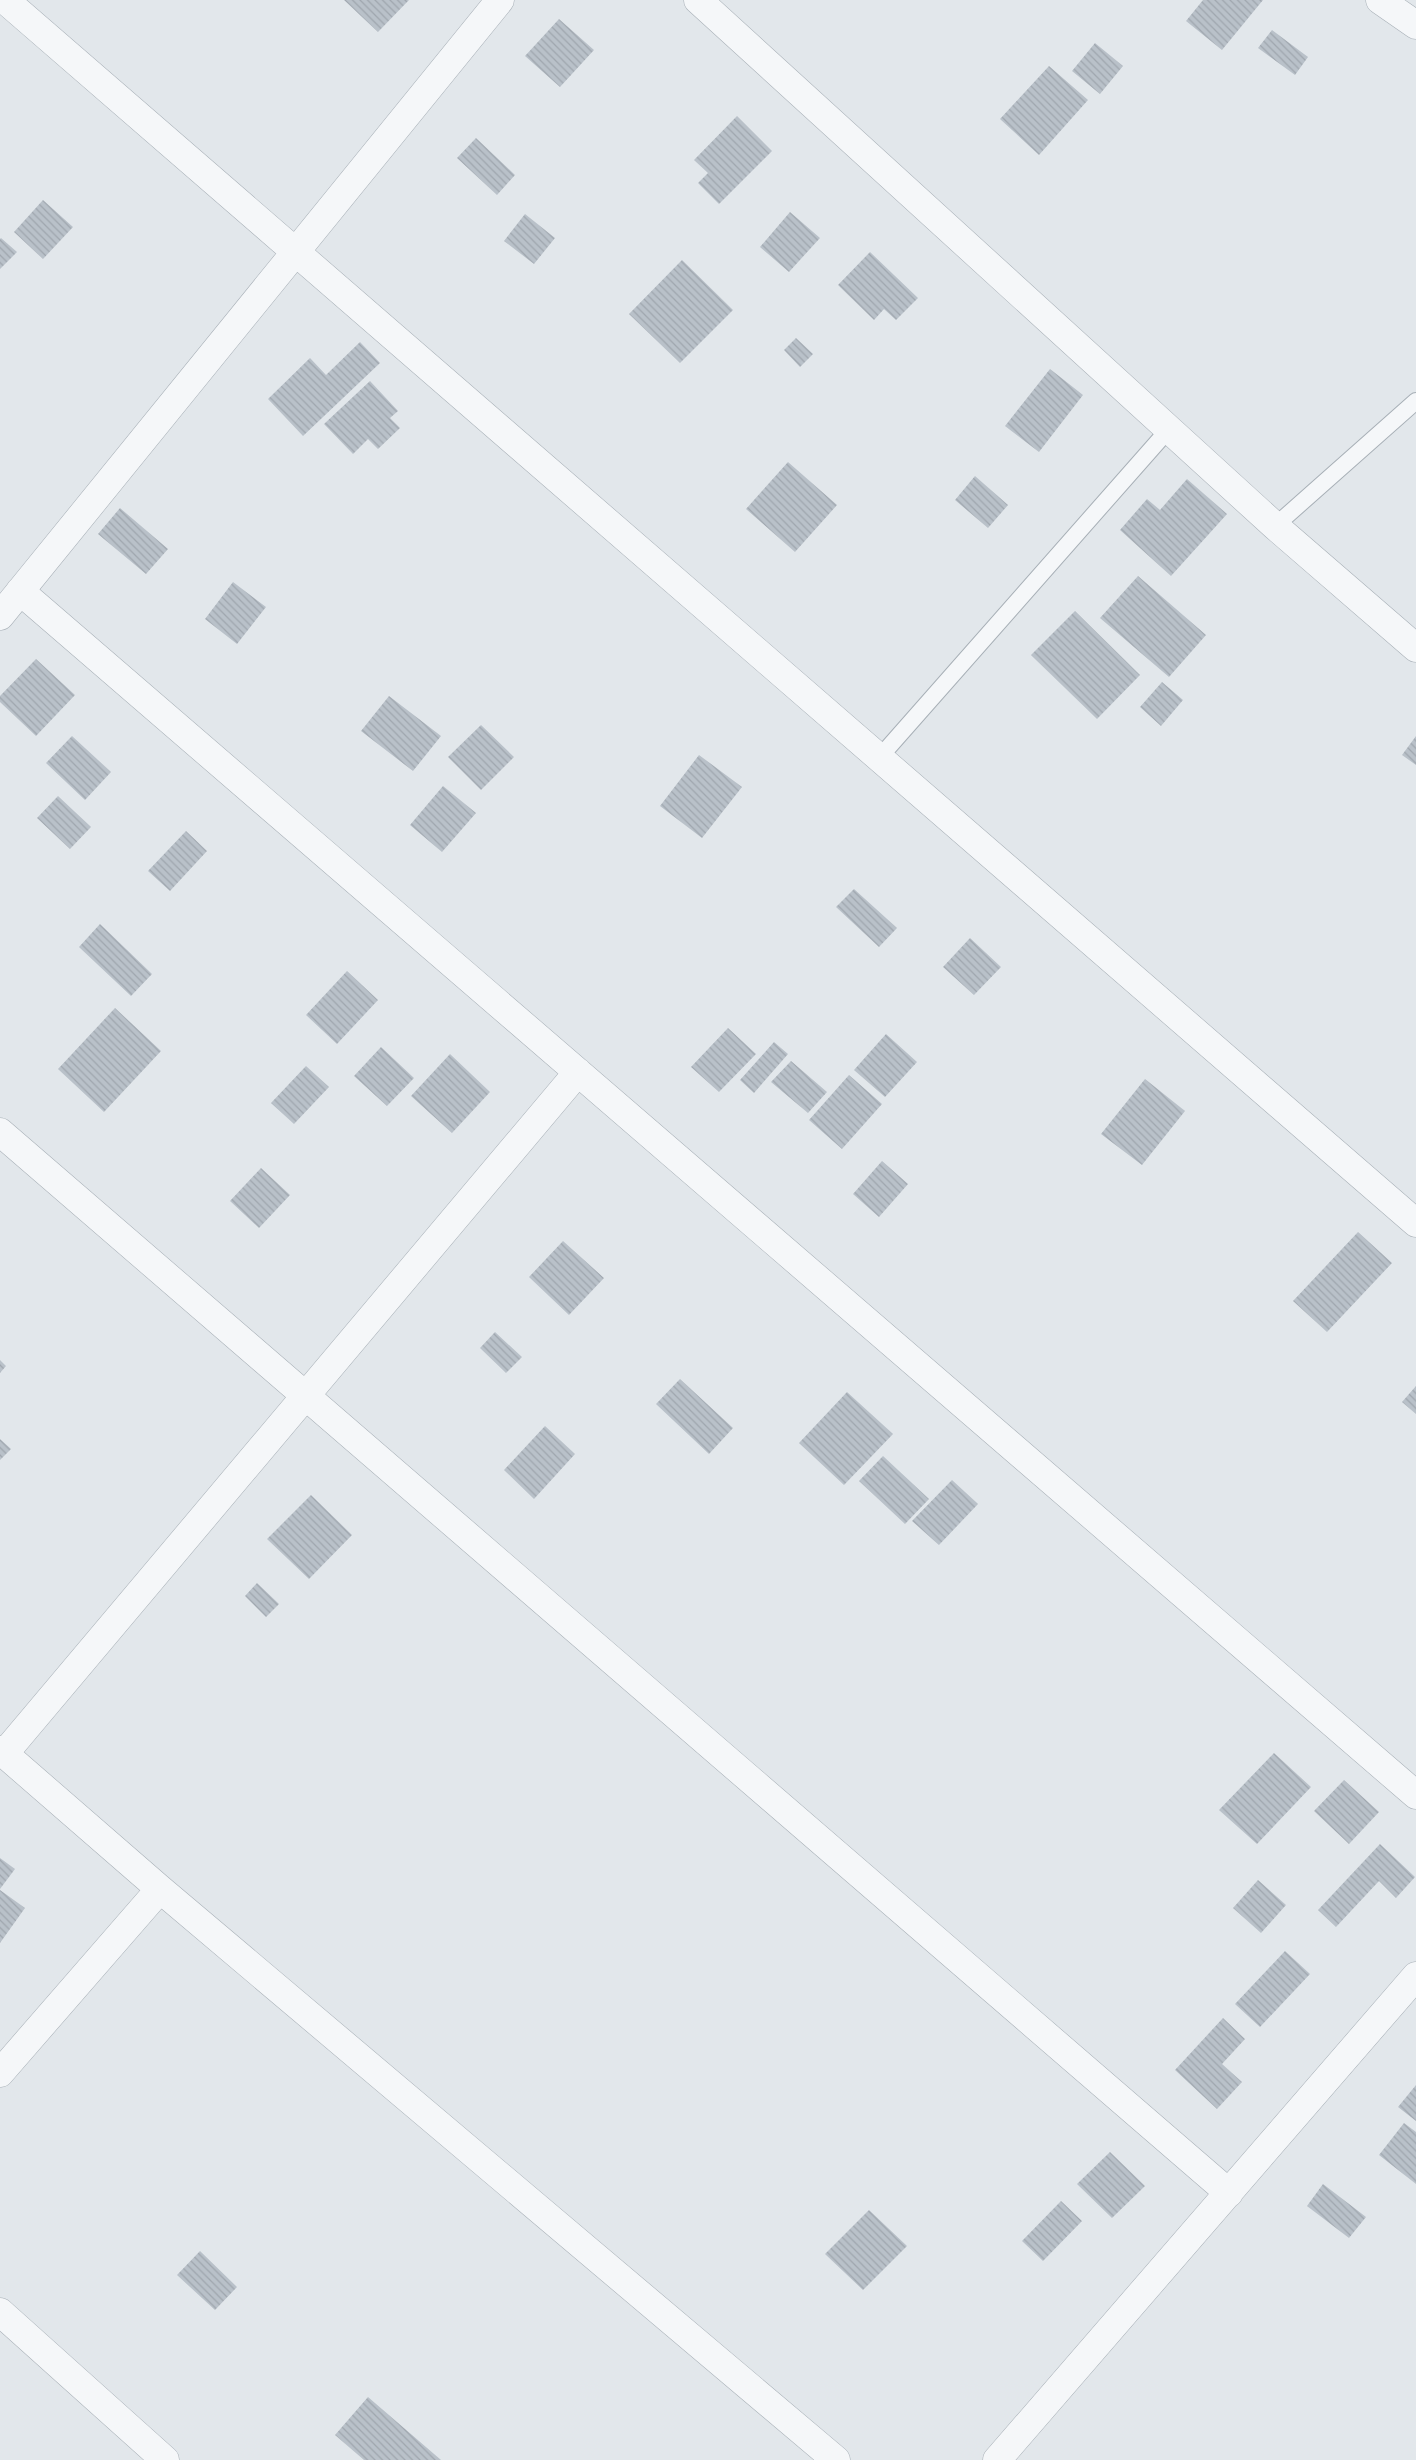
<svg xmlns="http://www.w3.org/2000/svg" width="1416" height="2460" font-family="Mulish,sans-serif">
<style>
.building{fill:url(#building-back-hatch)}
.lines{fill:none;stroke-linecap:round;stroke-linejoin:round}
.lane-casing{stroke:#a7afb6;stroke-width:18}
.street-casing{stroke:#a7afb6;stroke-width:29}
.lane{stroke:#f5f7f9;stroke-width:16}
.street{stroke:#f5f7f9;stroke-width:28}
</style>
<defs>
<pattern id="building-back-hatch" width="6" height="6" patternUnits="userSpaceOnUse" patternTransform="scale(1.25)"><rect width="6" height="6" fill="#b9c1c9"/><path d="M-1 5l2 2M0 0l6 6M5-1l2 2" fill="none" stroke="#9fa6ae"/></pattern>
</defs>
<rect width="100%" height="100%" fill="#e2e7eb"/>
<path class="building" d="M344,0H409L378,32Z
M1203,0H1263L1222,50L1186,21Z
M559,19L594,50L560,87L525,56Z
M1272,30L1308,57L1295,75L1258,48Z
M1095,43L1123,66L1100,94L1072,71Z
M1049,66L1088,100L1039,155L1000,119Z
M737,116L772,151L719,204L698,183L708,173L694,160Z
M476,138L515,175L497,195L457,158Z
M43,200L73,227L43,259L14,232Z
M790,212L820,238L789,272L760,247Z
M525,214L555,238L534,264L504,241Z
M1,238L17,252L0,269V239Z
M870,252L918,298L896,320L884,309L874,320L838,285Z
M682,260L733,310L680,363L629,314Z
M796,338L813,354L800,367L784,350Z
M360,342L380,363L303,436L268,399L310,358L326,375Z
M1050,369L1083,395L1039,452L1005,426Z
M370,381L398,411L390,418L400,428L378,449L368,439L353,454L324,424Z
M788,462L837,505L795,552L746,509Z
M975,476L1008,505L988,528L955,500Z
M1187,479L1227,514L1171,576L1120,530L1147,499L1160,510Z
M120,508L168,549L146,574L98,534Z
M1138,576L1206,635L1169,677L1100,618Z
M233,582L266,607L237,644L205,619Z
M1075,611L1140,675L1097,719L1031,655Z
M36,659L75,695L36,736L0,702V696Z
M1162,682L1183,700L1161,726L1140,707Z
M389,696L441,736L413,771L361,731Z
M481,725L514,757L481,790L448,757Z
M72,736L111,772L85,800L46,763Z
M1416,736V765L1402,755Z
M699,755L742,787L702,838L660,806Z
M443,786L476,813L442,852L410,825Z
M58,796L91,827L70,849L37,818Z
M186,831L207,851L170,891L148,871Z
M854,889L897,928L879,947L836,907Z
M100,924L152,974L131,996L79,947Z
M970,938L1001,967L974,995L943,967Z
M347,971L378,1000L337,1044L306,1015Z
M115,1008L161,1051L104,1112L58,1069Z
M728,1028L756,1054L719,1092L691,1067Z
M886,1034L917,1062L885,1097L854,1070Z
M774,1042L788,1054L754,1093L740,1080Z
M381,1047L414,1078L387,1106L354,1076Z
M450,1054L490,1092L452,1133L411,1096Z
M791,1061L827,1092L808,1113L771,1082Z
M306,1066L329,1087L294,1124L271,1103Z
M849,1075L882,1104L842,1149L809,1120Z
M1145,1079L1185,1111L1142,1165L1101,1134Z
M882,1161L908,1184L879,1217L853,1194Z
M261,1168L290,1195L259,1228L230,1201Z
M1358,1232L1392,1263L1327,1332L1293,1301Z
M563,1241L604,1278L569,1315L529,1277Z
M495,1332L522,1357L506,1373L480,1348Z
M0,1360L6,1366L0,1373Z
M680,1379L733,1428L709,1454L656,1404Z
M1416,1386V1414L1402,1402Z
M847,1392L893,1434L844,1485L799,1443Z
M545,1426L575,1454L534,1499L504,1470Z
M0,1439L11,1449L0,1460Z
M883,1456L929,1499L905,1524L859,1481Z
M952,1480L978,1504L939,1545L912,1521Z
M311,1495L352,1535L309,1579L267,1539Z
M257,1583L279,1604L266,1617L245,1596Z
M1274,1753L1311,1787L1257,1844L1219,1810Z
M1344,1780L1379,1812L1349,1844L1314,1811Z
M1380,1844L1415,1877L1396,1898L1379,1881L1336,1927L1318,1910Z
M0,1858L15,1869L0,1889Z
M1258,1880L1286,1905L1261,1933L1233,1908Z
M0,1890L25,1908L0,1943Z
M1285,1951L1310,1974L1260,2027L1235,2004Z
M1223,2018L1245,2039L1222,2064L1242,2082L1217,2109L1175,2070Z
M1416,2085V2121L1398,2107Z
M1404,2123L1416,2132V2184L1379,2155Z
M1110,2152L1145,2186L1112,2218L1077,2184Z
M1323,2184L1366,2217L1349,2238L1307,2206Z
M1061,2201L1082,2221L1043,2261L1022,2241Z
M869,2210L907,2246L863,2290L825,2254Z
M200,2251L237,2287L215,2310L177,2275Z
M368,2397L441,2460H364L335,2435Z"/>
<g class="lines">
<g class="lane-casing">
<path id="lane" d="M1275,526L1416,401
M879,758L1169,429"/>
</g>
<g class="street-casing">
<path id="street" d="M5,0L1416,1223
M698,0L1275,526L1416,648
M1380,0L1416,25
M20,591L1416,1795
M0,616L500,0
M0,1132L1229,2193
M0,1750L160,1889L836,2460
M4,1754L578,1072
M0,2073L160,1889
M0,2312L165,2460
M997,2460L1416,1976"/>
</g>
<use href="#lane" class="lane"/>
<use href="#street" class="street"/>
</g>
</svg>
